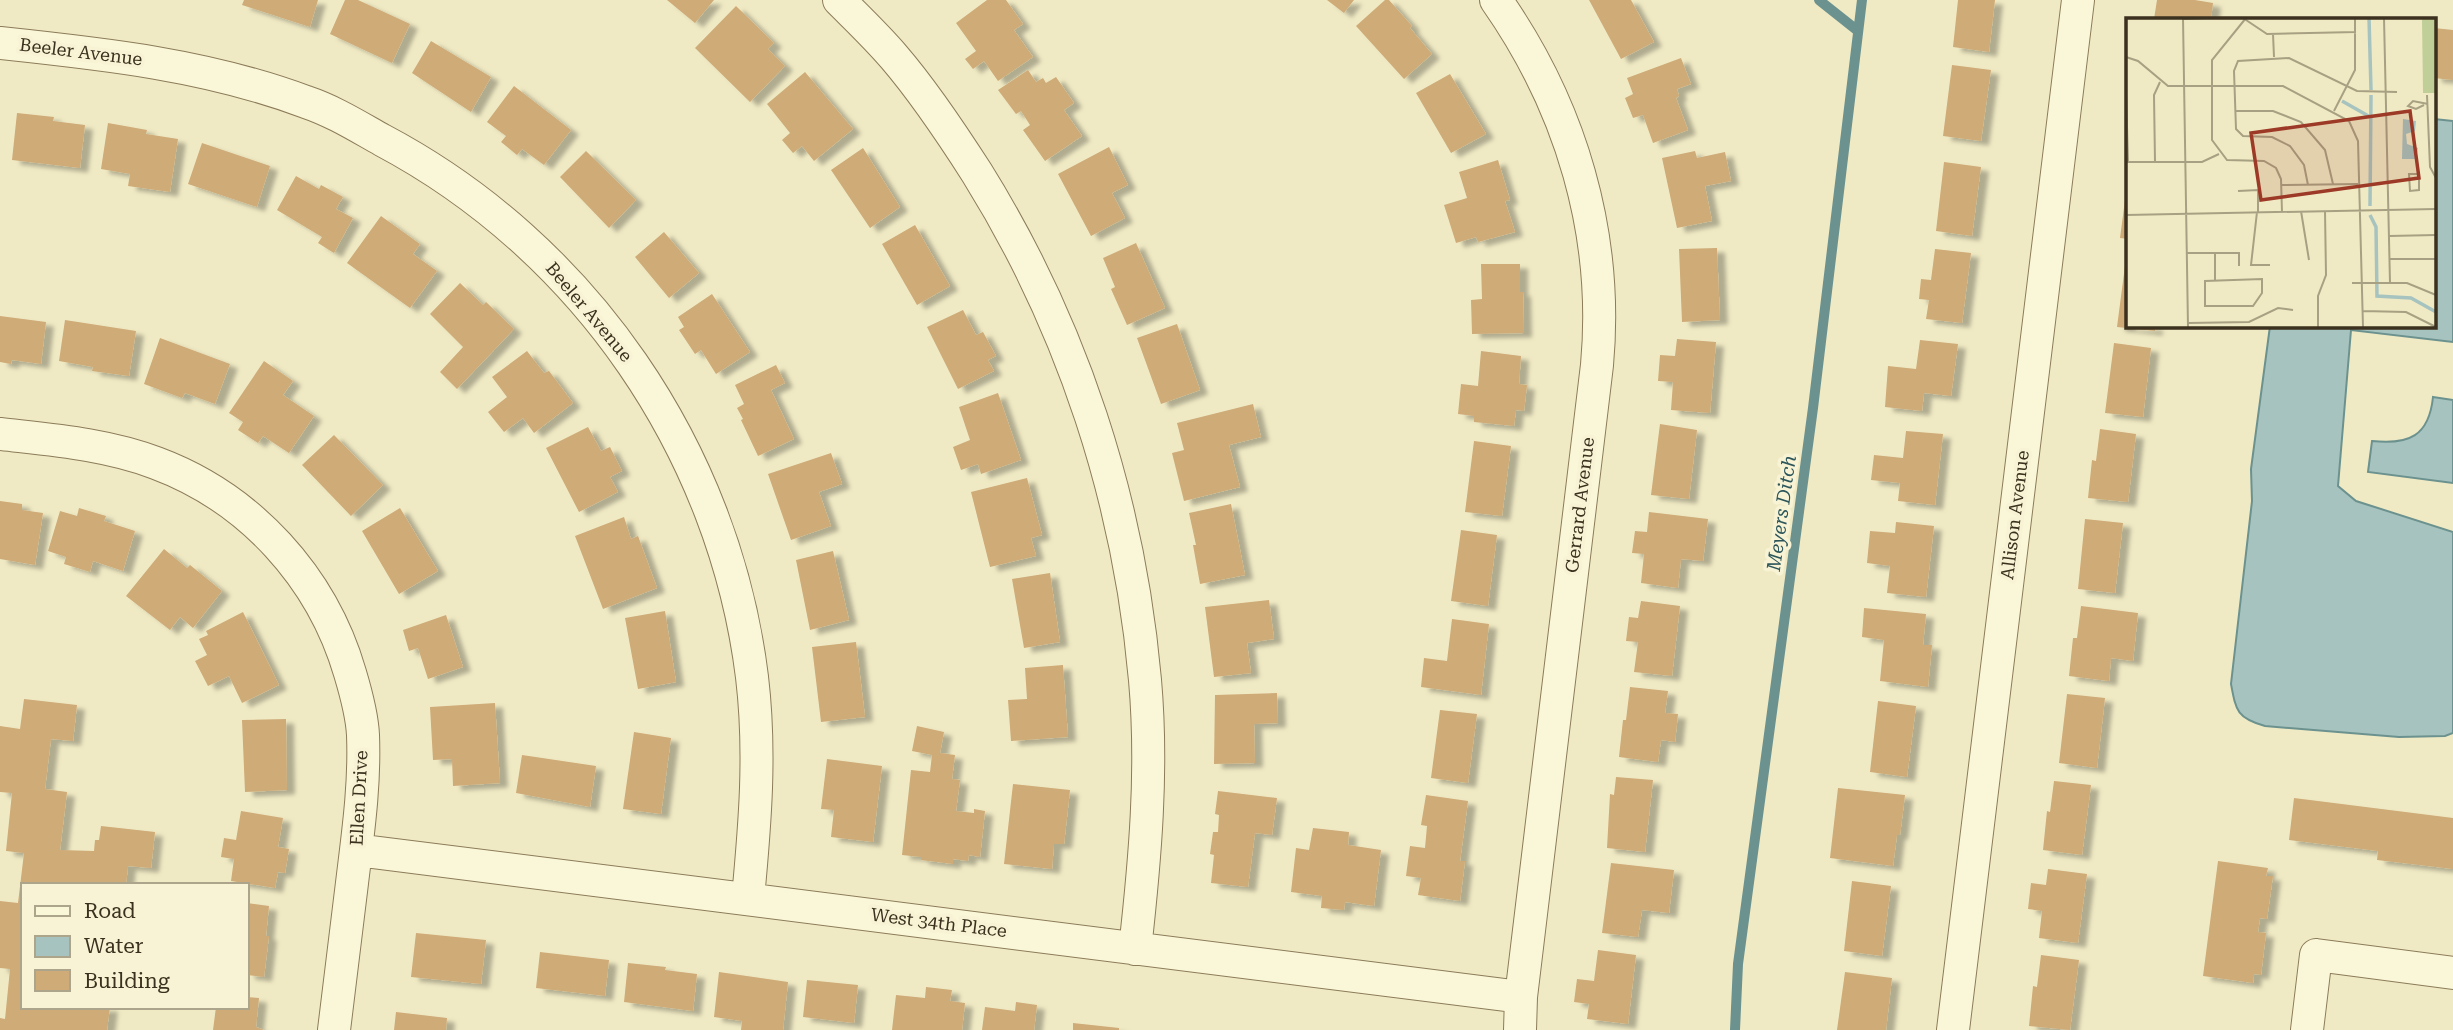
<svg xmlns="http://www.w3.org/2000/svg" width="2453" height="1030" font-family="'Roboto Serif',serif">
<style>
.water{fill:#a6c3bf;stroke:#6c928f;stroke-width:2}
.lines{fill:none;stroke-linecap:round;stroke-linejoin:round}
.stream{stroke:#6c928f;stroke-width:10}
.building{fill:#cfab78;filter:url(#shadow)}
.street-casing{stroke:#8b7c59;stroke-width:34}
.street{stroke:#faf6d8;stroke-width:32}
.labels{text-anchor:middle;stroke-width:7;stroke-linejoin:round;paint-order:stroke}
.street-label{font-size:18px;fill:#3b311e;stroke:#f7f3d4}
.water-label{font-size:19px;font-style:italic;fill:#2d565b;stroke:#f7f3d4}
.inset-river{fill:none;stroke:#a6c3bf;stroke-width:3.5}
.inset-road{fill:none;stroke:#a8a082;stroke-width:2}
.view{fill:#9d3a27;fill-opacity:0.15;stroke:#9d3a27;stroke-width:3.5}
.inset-edge{fill:none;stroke:#3b311e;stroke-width:3.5}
</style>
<defs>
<filter id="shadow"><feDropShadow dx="8" dy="4.5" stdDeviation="2" flood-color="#0004"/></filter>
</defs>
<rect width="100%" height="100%" fill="#f0eac4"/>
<path class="water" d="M2434,119L2453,121V342L2351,330L2338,486L2356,501L2453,532V733L2445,736L2399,737L2265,726C2237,718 2236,711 2231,684L2252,501L2251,469L2270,326H2434Z
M2433,397L2453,400V483L2368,472L2372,441C2409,445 2429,436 2433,397Z"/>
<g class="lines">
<path class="stream" d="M1819,0L1858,31
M1735,1030L1738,964L1813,408L1862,0"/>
</g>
<path class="building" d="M244,0H318L310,27L242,5Z
M345,0H358L410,24L392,63L330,34Z
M667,0H714L695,23Z
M987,0H1006L1023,24L1014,30L1033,57L998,81L984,61L973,69L965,59L976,51L956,23Z
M1327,0H1354L1344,13Z
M1385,0H1389L1412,26L1410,28L1432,54L1404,79L1356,26Z
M1589,0H1631L1654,42L1621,59Z
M1958,0H1995L1989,52L1953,47Z
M2157,0H2195L2213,3L2211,19H2154Z
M736,6L774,43L768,49L785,66L750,102L695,48Z
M2434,28L2453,30V80L2434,78Z
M431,41L491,77L471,112L412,73Z
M1681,58L1691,84L1677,89L1679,96L1676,98L1688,130L1653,143L1643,115L1633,118L1625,98L1633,94L1627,78Z
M1952,65L1991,70L1981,141L1943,136Z
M1028,70L1036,82L1043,78L1046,83L1056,77L1074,103L1064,110L1082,136L1045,161L1023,130L1030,125L1021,111L1016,114L998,90Z
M805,72L853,129L814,161L802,146L793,153L782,140L790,133L767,104Z
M1450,74L1486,134L1451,153L1416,93Z
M514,86L571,130L544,165L522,149L517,155L501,142L506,136L487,122Z
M17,113L54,117L53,121L85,125L80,168L12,160Z
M108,123L147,130L146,134L178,139L170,192L128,186L130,174L101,169Z
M202,143L270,166L257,207L188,184Z
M1109,147L1128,185L1112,193L1125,218L1091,236L1058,174Z
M863,148L900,207L870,228L831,170Z
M586,151L636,200L609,228L560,177Z
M1695,151L1697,158L1725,152L1731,181L1705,186L1712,221L1677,228L1662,158Z
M1498,160L1510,200L1505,201L1515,232L1478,242L1476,237L1456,243L1444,205L1467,198L1459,172Z
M1944,162L1981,167L1972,236L1936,231Z
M296,176L319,189L321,185L343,197L336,209L353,218L334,253L318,243L322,237L277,210Z
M2125,200H2128V239L2120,238Z
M381,216L420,244L413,254L437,271L410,308L347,263Z
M915,225L950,286L917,305L882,244Z
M664,232L699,273L669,298L635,257Z
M1136,243L1165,308L1127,325L1111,289L1115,287L1103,258Z
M1717,248L1720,320L1682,322L1679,249Z
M1935,249L1971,253L1962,323L1926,319L1929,300L1919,299L1921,279L1931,280Z
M2126,258L2128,326H2155V331L2117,327Z
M1481,264H1520V292H1523L1524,333L1472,334L1471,300L1482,299Z
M460,283L483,305L486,302L514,329L457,389L440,372L463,347L430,314Z
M712,294L750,352L716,374L701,350L695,354L679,330L684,327L678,317Z
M963,310L976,335L983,332L996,356L988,360L994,371L958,389L927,327Z
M0,316L46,322L41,364L12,360L11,364L0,362Z
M65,320L136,331L129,376L92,371L93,367L59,361Z
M1177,324L1200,390L1161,404L1137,338Z
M160,338L230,364L215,404L185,393L182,398L144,384Z
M1677,339L1716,342L1710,413L1671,410L1673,382L1658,381L1660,355L1675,356Z
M1920,340L1958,344L1951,396L1924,393L1922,411L1885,407L1888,366L1916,369Z
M2114,343L2151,348L2143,417L2105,413Z
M527,351L544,373L549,371L573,403L534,433L523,418L504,432L488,412L507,397L492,377Z
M1481,351L1521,356L1519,384L1527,385L1524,411L1516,410L1514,426L1474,422V416L1458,414L1461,384L1478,386Z
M264,361L293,381L283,395L314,416L289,453L263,436L258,443L238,430L243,422L229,413Z
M776,365L785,383L771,390L794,439L758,456L741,420L743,419L737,408L744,404L735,385Z
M998,393L1021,460L981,474L978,464L961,470L953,447L970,440L959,407Z
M1253,404L1261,437L1229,445L1240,487L1184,501L1172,453L1184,450L1177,423Z
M1660,424L1697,430L1689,499L1651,495Z
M588,427L601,451L610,447L622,471L610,477L618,492L579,512L546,448Z
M2100,429L2136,434L2128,502L2088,498L2092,460L2096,461Z
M1906,431L1943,434L1935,505L1898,501L1900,483L1871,480L1874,455L1903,458Z
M334,435L383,485L351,516L302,465Z
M1474,441L1511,446L1502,516L1465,512Z
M831,453L842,484L819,492L831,526L791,540L768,474Z
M1027,478L1042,535L1031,538L1036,556L990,567L971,492Z
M0,501L22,504V510L43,513L35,565L0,559Z
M1231,504L1245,575L1200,584L1193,545H1196L1189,513Z
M79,508L106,516L104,521L135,531L123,571L93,561L90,572L64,564L66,557L48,551L60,511L77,516Z
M400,508L438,571L399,594L362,531Z
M1649,512L1708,519L1703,561L1681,559L1678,588L1641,583L1644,554L1632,553L1635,531L1647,532Z
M624,517L631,539L638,536L657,588L603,609L575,536Z
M2085,519L2123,523L2115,593L2078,589Z
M1896,522L1934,526L1926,597L1887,593L1890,566L1867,563L1870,531L1895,533Z
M1461,530L1497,535L1488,606L1451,601Z
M164,549L187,568L190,565L222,591L193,628L180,617L170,630L126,596Z
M833,551L849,620L810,630L796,560Z
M1050,573L1060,642L1024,648L1012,579Z
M1269,600L1274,639L1247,643L1251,673L1214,677L1205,607Z
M1641,601L1680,606L1672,676L1634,672L1638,642L1626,641L1629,617L1638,618Z
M2081,606L2138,613L2133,661L2111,658L2109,681L2069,676L2073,638H2077Z
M1864,608L1926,614L1923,645H1932L1928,687L1880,681L1884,640L1862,637Z
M665,611L676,682L638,689L625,618Z
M243,612L279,685L242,703L229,676L208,686L195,661L207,655L199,639L208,635L206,631Z
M446,615L463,667L428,679L418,648L409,651L403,630Z
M1452,619L1489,624L1481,695L1421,687L1424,658L1447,661Z
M856,642L865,717L821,722L812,647Z
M1063,665L1068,737L1011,741L1008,700L1027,699L1025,668Z
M1630,687L1668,691L1665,713L1678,714L1675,742L1661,740L1658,762L1619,757L1623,720H1626Z
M1277,693L1278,723L1254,724L1255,763L1214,764L1215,695Z
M2067,694L2105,698L2097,768L2059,763Z
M24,699L77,705L73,741L51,739L45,789L67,792L60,850L94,851L95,840H99L101,826L155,832L151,868L128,866L126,885H23V1007H110L107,1030H0V1018L5,1019L10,969L0,968V901L18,903L24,853L6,851L12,793L0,792V726L20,729Z
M1878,701L1916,706L1907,777L1870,772Z
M495,703L500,783L453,786L452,759L433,760L430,707Z
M1440,710L1477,714L1468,783L1431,778Z
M286,719L287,790L245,792L242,720Z
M917,726L944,732L940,753L955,755L952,779L960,780L956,811L974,813V809L985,811L980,857L969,855L968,861L953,859V864L921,860V857L902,855L911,770L930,772L932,755L912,751Z
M634,732L671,738L661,814L623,809Z
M522,755L596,766L590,807L516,793Z
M827,759L882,766L873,842L831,837L834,810L821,809Z
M1616,777L1653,780L1645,852L1607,848L1610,794L1614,795Z
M2054,781L2091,785L2082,855L2043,850L2047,811L2050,812Z
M1013,784L1070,790L1064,844H1054L1052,869L1004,864Z
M1838,788L1905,795L1900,835H1897L1893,866L1830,858Z
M1218,791L1277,798L1272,835L1255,833L1248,887L1211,883L1214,855L1210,854L1213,832H1218L1219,815L1215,814Z
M1426,795L1468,801L1460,861H1465L1460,901L1418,895L1421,878L1406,876L1410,846L1425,848L1427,826L1421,825Z
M2294,798L2453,818V869L2377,860L2378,851L2289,840Z
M241,811L283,818L278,847L289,849L285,873L278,872L275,888L231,881L234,859L221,857L224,838L236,840Z
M1313,828L1349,832L1348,845L1381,850L1374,906L1345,902L1344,910L1321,908L1322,896L1291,892L1296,848L1309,850Z
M2218,861L2268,868L2266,876H2273L2267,919L2260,918L2258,932L2266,933L2261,975L2254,974L2253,983L2203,976Z
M1611,863L1674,870L1669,913L1642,910L1638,937L1602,933Z
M2048,869L2087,874L2078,943L2039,938L2042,911L2028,909L2031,883L2046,885Z
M1852,881L1891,886L1882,956L1844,951Z
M247,903L269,906L266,936H269L264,977L247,975Z
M416,933L486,940L481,984L411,977Z
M1598,950L1636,955L1628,1024L1587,1019L1589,1004L1574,1002L1577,979L1594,981Z
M540,952L609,960L605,996L536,988Z
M2041,955L2079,960L2070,1030L2029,1026L2033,986L2037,987Z
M628,963L666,967L665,970L697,974L693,1011L624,1002Z
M719,972L788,982L783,1030H741L742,1021L714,1017Z
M1845,972L1892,978L1886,1030H1837Z
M807,980L858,985L854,1023L803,1017Z
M926,987L952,990L950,1001L965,1003L962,1030H892L896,995L925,998Z
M247,997L259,998L256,1027L264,1030H213L216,1007H247Z
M1016,1002L1037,1005L1034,1030H982L985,1007L1015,1011Z
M396,1012L447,1018L446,1030H394Z
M1073,1023L1119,1028V1030H1073Z"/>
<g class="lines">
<g class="street-casing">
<path id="street" d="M839,0C858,19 877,37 894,57C925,93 952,134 977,173C1073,327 1129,500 1145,680C1153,770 1145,860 1135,949
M1496,0C1571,107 1609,234 1597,365L1521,997L1520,1030
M0,43C104,54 207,65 306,102C333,111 357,126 382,140C584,247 724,450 752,677C761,752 755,824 748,898
M0,434C52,440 106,444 156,463C250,498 322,577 350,673C356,693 362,714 363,735C365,785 358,833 352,883C346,932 340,981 334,1030
M356,850L1521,997
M1953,1030L2078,0
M2307,1030L2316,955L2453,973"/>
</g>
<use href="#street" class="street"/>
</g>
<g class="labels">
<g class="street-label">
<text transform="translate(81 52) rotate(7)" y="6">Beeler Avenue</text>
<text transform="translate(589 312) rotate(50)" y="6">Beeler Avenue</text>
<text transform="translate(1580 505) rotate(-83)" y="6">Gerrard Avenue</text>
<text transform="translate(2015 515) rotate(-83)" y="6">Allison Avenue</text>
<text transform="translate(359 798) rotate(-87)" y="6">Ellen Drive</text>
<text transform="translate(939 923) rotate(7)" y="6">West 34th Place</text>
</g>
<g class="water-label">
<text transform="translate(1781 513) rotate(-82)" y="7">Meyers Ditch</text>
</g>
</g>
<g transform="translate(2126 18)">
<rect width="310" height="310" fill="#f0eac4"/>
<path d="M296,0H310V75H297Z" fill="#bfcf97"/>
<path d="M277,101L290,103L289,113L280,116L281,126L292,130L290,141H276Z" fill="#a6c3bf"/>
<path class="inset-river" d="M243,0L245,72M216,83L246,100M244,188L245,77M244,197L250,209L251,278L285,280L310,294"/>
<path class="inset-road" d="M57,0L62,309M117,0L141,16L230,14M120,0L86,42V122L101,142L138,143L150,150L155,161L156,194M258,0L264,265M57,1L80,0M147,16L148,39M0,39L12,43L42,68H157L223,103L232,123L237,309M0,72L2,144M301,77L304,149L310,160M298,87L290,91L282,88L287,83L302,86M109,93H147L175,104L199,132L207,166M208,93L229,52V0M0,144H76L93,136M29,144L28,77L34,64M283,156H293V172L284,173ZM156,167L232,166M182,167L178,147L164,128L146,119L117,118L110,111L108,53L112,43L163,40L231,73L271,74M112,173L132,172V194M175,193L183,242M131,194L125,247H144M0,197L310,191M263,218L310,217M61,235H113V248M89,235V262M264,241H310M136,261V275L127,288H79V263ZM226,265H281L310,277M237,293L280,294L310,309M62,305L123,304L152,290L167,292M192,309V278L200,257L199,193"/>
<path class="view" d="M284,93L293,160L135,182L125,115Z"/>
<rect width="310" height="310" class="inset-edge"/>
</g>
<rect x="21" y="883" width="228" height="126" fill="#f7f3d4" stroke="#aca58b" stroke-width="2"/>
<rect x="35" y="906" width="35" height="10" fill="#faf6d8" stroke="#aca58b" stroke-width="2"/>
<text x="84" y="918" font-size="21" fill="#3b311e">Road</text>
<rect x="35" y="936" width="35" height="21" fill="#a6c3bf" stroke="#aca58b" stroke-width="2"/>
<text x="84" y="953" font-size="21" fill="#3b311e">Water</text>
<rect x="35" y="970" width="35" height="21" fill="#cfab78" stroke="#aca58b" stroke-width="2"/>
<text x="84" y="988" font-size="21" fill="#3b311e">Building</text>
</svg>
